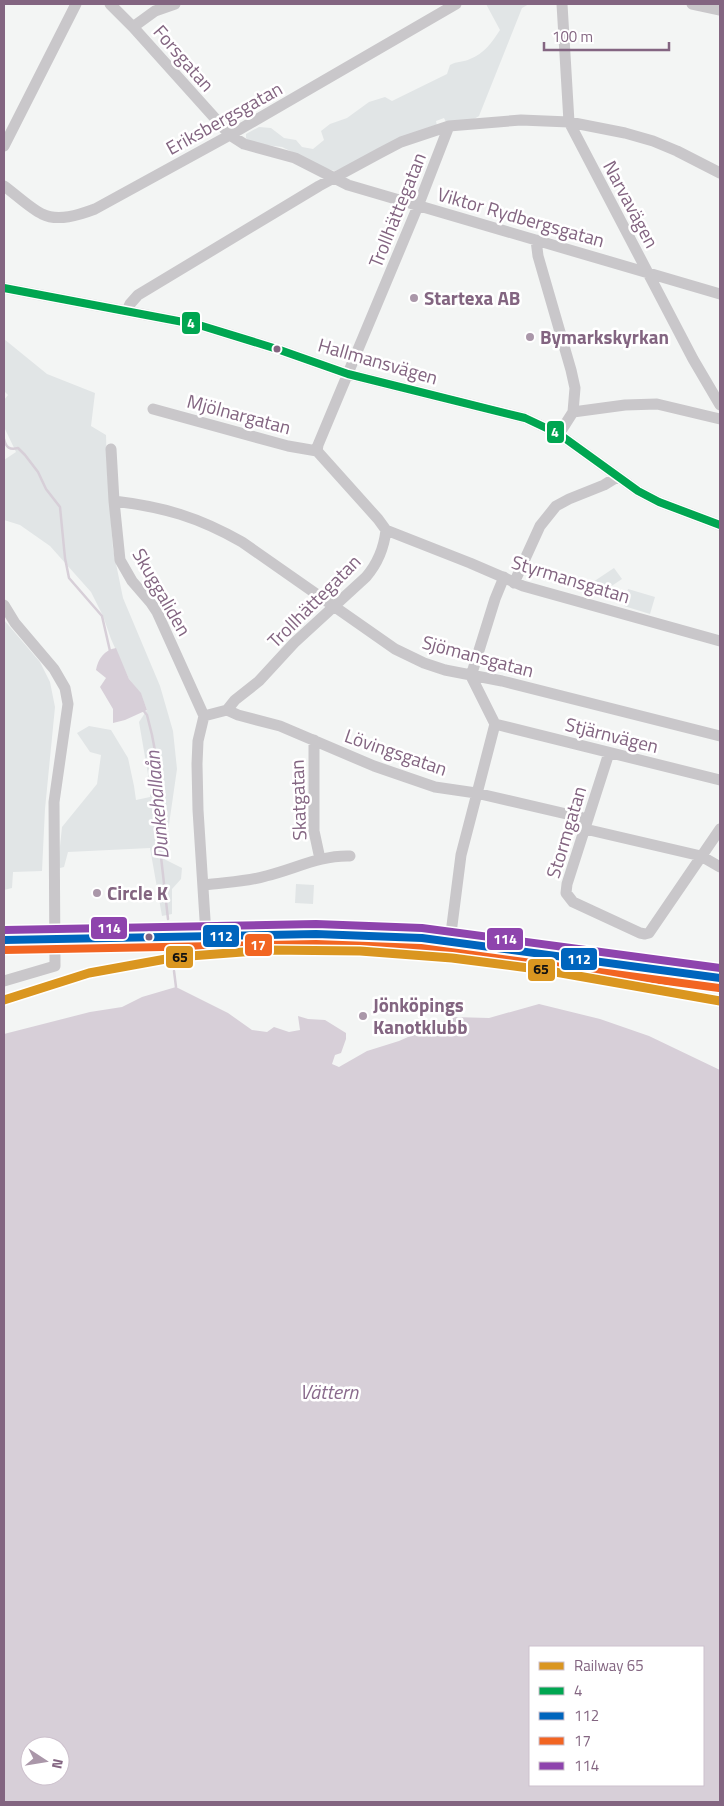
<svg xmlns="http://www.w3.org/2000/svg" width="724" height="1806" font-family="'Titillium Web',sans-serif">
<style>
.built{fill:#e6e5e7}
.green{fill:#e1e5e6}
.water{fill:#d7cfd8;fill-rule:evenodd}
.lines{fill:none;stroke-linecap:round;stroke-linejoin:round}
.stream{stroke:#d7cfd8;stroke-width:2.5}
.minor{stroke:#c9c7ca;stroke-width:11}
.bus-1-casing{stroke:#fff;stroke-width:11}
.bus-2-casing{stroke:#fff;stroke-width:11}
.bus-3-casing{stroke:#fff;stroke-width:11}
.bus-4-casing{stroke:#fff;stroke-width:11}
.bus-1{stroke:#00a651;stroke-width:8}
.bus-2{stroke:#0065bd;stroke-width:8}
.bus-3{stroke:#f26522;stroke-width:8}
.bus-4{stroke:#8e44ad;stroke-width:8}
.rail-1-casing{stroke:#fff;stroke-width:12}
.rail-1{stroke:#da9620;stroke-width:9}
.poi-dot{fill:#aa97a9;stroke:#fff;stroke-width:2}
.bus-dot{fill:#836581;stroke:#fff;stroke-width:2}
.labels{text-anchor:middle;stroke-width:5;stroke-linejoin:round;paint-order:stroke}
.street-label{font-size:19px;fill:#836581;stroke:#fff}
.poi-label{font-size:19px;font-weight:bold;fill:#836581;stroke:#fff;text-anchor:start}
.water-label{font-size:20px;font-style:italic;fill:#8a6b8d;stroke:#fff}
.line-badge{stroke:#fff;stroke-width:2}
.badge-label{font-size:14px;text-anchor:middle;font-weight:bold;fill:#fff}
.pale-badge-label{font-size:14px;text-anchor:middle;font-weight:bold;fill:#111}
</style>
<rect width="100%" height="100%" fill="#f3f5f4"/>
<path class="built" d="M261,948L370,949L459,956L623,979L720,998V1004L596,980L452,961L367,953H303L176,960L98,973L62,982L60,976L115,964L143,960L204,953Z
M55,978L56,985L27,993L4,1003V998Z"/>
<path class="green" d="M486,4H529L522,8L479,116L474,119L447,124L444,118L436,121L437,126L335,171L327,169L282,147L249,143L246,138V134L259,127L271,128L284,138L296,140L302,147L313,149L324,140L321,131L330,124L347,118L369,102L385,97L392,101L447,74L450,65C457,61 464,62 470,59C484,54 492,42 500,30Z
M4,339L47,374L95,393L91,426L106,435L107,468L113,549L123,598L160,686L173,731L177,769L164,859L182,868L181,879L172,889V914L162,916L150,848L68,852L64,867L60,868L58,865L62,827L97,784L101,755L90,752L77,733L89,726L111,730L128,758L134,786L136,800L150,797V786L139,722L147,710L141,694L129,679L111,639L103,616L91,592L50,546L20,525L4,520V460L16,452L4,427V400L8,395L4,391Z
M614,568L622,579L601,593L593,582Z
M628,589L655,597L650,614L624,606Z
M4,620L40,662L50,682L55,707L45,809L42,871L13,872L12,888L4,890Z
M296,884L314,885L313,904L295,903Z"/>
<path class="water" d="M116,648L129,679L141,693L147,710L125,720L113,723V709L100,687L106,678L96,670C98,659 104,650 116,648Z
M176,987L228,1013L252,1030L267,1032L274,1027L289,1032L300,1030L298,1016L308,1019L325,1020L346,1033V1039L341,1053L335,1055L332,1064L339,1067L367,1051L399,1041L453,1017L489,1018L539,1004L600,1019L649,1036L720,1070V1802H4V1034L90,1012L122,1007L142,997ZM530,1647H703V1785H530ZM30,1746H60V1776H30Z"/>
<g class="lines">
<path class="stream" d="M4,439C6,448 10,450 18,448L25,455L38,472L46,489L60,507L65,558L69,578L102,616L110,651
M143,710L147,715L152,735L159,772V839L168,919
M174,971L176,987"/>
<path class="minor" d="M110,4L133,27L230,135L244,144L295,158L348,185L720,294
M562,4L569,122L693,359L720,405
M692,4L720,10
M133,27L155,11L175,4
M4,146L76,4
M4,186C14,193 31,209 42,214C58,222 79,215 95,209L230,135L456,4
M536,240L538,256L571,370L575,388L573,412
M4,288L199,325L277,349L348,374L525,418L559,434L638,491L659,502L720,525
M127,311L130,304L138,295L319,186L380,153L401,142L449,126L521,120L569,122L625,133L653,141L677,151L720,173
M153,409L288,446L317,451
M559,434L573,412L625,405L657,404L720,419
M111,449L114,501L120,560L132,581L151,603L157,612L204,716
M114,501C164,507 198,517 242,542L395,649L424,663L445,670L502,681L720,736
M386,530L470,563L523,586L720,641
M514,583L540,526L556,506L569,499L604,485L617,477
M4,605L15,623L54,669L65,688L68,704L54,802L55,966L4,981
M227,710L238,715L280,726L374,766L435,787L476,793L588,819
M495,724L720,780
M314,740V831L320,859
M609,753L567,884L566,893L573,902L640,933L645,934L649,933L720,829
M585,829L701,856L720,867
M204,885C225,882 246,882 266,876C295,869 320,855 350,856
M206,935L198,810L197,764L198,741L204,716L227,710L235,700L259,681L294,643L366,577C378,563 384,548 386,530L378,519L317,451L318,445L418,206L449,126
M4,940L316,934L422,938L720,978
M450,941L461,855L495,724L471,676L495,599L504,577"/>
<g class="bus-1-casing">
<path id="bus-1" d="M4,288L199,325L277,349L348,374L525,418L559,434L638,491L659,502L720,525"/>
</g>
<g class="bus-2-casing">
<path id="bus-2" d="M4,940L316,934L422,938L720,978"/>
</g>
<g class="bus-3-casing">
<path id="bus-3" d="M4,950L316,944L421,948L719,988"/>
</g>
<g class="bus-4-casing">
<path id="bus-4" d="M4,930L316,924L422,928L720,968"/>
</g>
<use href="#bus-1" class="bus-1"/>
<use href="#bus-2" class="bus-2"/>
<use href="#bus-3" class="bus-3"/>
<use href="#bus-4" class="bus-4"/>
<g class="rail-1-casing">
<path id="rail-1" d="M4,1000L89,973L177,957L268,950L360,951L452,958L544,970L720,1001"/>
</g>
<use href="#rail-1" class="rail-1"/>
</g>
<g class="poi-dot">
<circle cx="414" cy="298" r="5"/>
<circle cx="530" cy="337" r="5"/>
<circle cx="97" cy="893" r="5"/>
<circle cx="363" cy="1016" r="5"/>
</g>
<g class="bus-dot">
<circle cx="277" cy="349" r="4.5"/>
<circle cx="149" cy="937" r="4.5"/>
</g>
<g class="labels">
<g class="street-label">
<text transform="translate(184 58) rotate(49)" y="7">Forsgatan</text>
<text transform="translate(224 118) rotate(-29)" y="7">Eriksbergsgatan</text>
<text transform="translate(631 204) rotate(62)" y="7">Narvavägen</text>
<text transform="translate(397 210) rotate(-68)" y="7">Trollhättegatan</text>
<text transform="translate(521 217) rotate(16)" y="7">Viktor Rydbergsgatan</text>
<text transform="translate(378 361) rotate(16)" y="7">Hallmansvägen</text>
<text transform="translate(239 414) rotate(15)" y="7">Mjölnargatan</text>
<text transform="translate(571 579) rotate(17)" y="7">Styrmansgatan</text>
<text transform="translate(162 592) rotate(60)" y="7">Skuggaliden</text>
<text transform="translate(314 601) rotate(-45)" y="7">Trollhättegatan</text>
<text transform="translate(478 656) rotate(15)" y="7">Sjömansgatan</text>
<text transform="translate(612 735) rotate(14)" y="7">Stjärnvägen</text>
<text transform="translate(396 752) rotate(19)" y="7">Lövingsgatan</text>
<text transform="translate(298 800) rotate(-92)" y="7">Skatgatan</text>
<text transform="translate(566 832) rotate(-73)" y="7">Stormgatan</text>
</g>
<g class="poi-label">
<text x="424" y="305">Startexa AB</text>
<text x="540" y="344">Bymarkskyrkan</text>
<text x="107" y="900">Circle K</text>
<text x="373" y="1012">Jönköpings<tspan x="373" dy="22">Kanotklubb</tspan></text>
</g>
<g class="water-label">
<text transform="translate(157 805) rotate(-95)" y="7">Dunkehallaån</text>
<text x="329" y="1399">Vättern</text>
</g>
</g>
<g class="line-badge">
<rect x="181" y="311" width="20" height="24" rx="5" fill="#00a651"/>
<rect x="546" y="420" width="19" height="24" rx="5" fill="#00a651"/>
<rect x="90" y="916" width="38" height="24" rx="5" fill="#8e44ad"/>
<rect x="202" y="924" width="38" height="24" rx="5" fill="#0065bd"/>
<rect x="486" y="927" width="38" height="24" rx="5" fill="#8e44ad"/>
<rect x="244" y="933" width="29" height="24" rx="5" fill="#f26522"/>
<rect x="165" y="945" width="29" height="24" rx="5" fill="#da9620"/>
<rect x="560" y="947" width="38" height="24" rx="5" fill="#0065bd"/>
<rect x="527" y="958" width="29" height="24" rx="5" fill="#da9620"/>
</g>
<g class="badge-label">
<text x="191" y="328">4</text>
<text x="555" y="437">4</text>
<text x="109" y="933">114</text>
<text x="221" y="941">112</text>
<text x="505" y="944">114</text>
<text x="258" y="950">17</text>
<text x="579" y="964">112</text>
</g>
<g class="pale-badge-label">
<text x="180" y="962">65</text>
<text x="541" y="974">65</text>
</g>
<rect width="724" height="1806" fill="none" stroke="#836581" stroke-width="10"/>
<rect x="529" y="1646" width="175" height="140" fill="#ffffff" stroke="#cdc1cd"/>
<rect x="539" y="1662" width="25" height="8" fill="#da9620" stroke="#cdc1cd"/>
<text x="574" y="1671" font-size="15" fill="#836581">Railway 65</text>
<rect x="539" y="1687" width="25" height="8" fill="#00a651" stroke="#cdc1cd"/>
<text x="574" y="1696" font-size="15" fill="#836581">4</text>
<rect x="539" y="1712" width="25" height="8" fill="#0065bd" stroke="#cdc1cd"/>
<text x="574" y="1721" font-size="15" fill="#836581">112</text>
<rect x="539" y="1737" width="25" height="8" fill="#f26522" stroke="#cdc1cd"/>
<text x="574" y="1746" font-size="15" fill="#836581">17</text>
<rect x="539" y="1762" width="25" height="8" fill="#8e44ad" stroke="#cdc1cd"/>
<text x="574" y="1771" font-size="15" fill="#836581">114</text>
<g transform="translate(45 1761) rotate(102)"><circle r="24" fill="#ffffff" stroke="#cdc1cd"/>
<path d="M0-4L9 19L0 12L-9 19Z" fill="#aa97a9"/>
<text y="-8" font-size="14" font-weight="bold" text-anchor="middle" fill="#836581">N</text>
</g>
<path d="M544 42v8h125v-8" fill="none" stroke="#836581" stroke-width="2.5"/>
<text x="552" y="42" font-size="15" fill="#836581" stroke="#ffffff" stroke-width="4" paint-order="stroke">100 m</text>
</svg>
